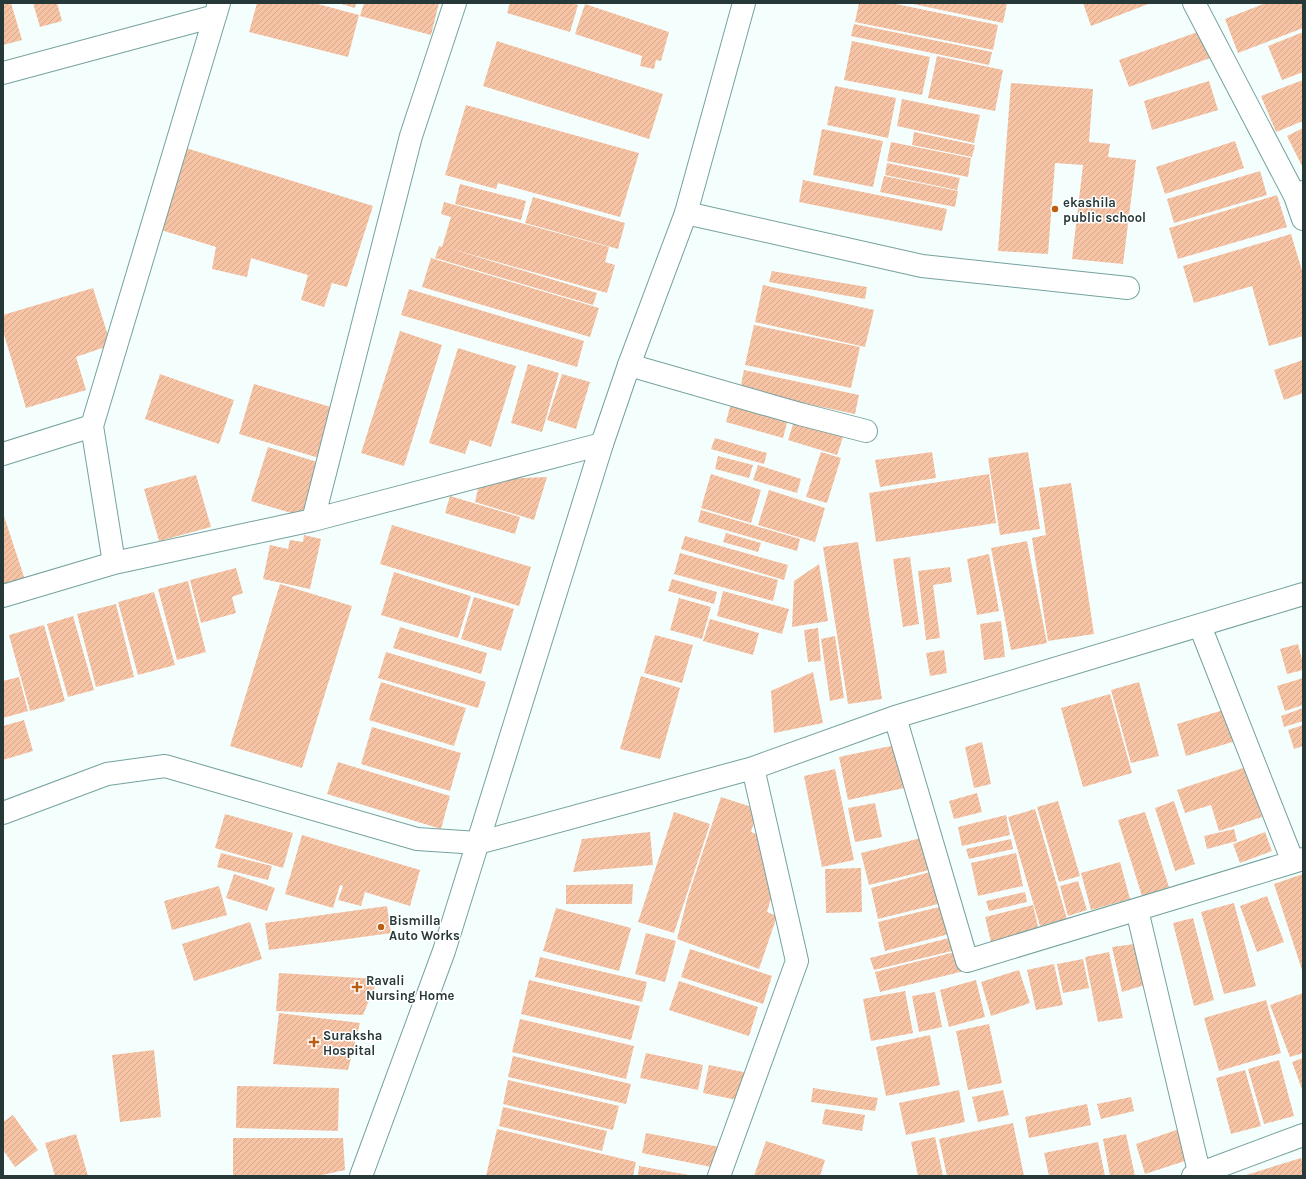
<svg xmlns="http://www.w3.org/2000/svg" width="1306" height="1179" font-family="Karla,sans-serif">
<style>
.building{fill:url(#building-hatch)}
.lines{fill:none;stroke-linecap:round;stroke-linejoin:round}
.minor-casing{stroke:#75a29f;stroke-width:24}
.major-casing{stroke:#75a29f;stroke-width:24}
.minor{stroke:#fff;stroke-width:22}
.major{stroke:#fff;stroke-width:22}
.poi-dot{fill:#bc5e12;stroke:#fff;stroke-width:1.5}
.labels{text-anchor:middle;stroke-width:3;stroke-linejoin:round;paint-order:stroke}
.poi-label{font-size:13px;font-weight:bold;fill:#263938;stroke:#fff;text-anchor:start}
</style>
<defs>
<pattern id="building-hatch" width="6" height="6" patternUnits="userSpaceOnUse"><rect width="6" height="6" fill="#f7c3a5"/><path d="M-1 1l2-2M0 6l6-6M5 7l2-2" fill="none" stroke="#d4a88f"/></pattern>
</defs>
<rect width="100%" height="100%" fill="#f4fefd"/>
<path class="building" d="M3,3H11L22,40L3,45Z
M33,3H57L62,21L40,27Z
M257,3H314L359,15L348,57L249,32Z
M338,3H356L355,8Z
M364,3H439L431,35L360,16Z
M510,3H571L578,5L570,32L507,13Z
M859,3H891L998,25L993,50L855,22Z
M908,3H1007L1003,23Z
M1083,3H1151L1091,26Z
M1266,3H1303V28L1238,53L1225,19Z
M585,4L669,32L661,61L656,60L654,69L640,66L642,56L575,34Z
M854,24L992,52L989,65L851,36Z
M1206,29L1216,56L1129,87L1119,60Z
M1303,32V72L1282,80L1268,46Z
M497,41L663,94L649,139L483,86Z
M852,41L930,57L922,95L844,80Z
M937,56L1003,70L995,111L928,98Z
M1303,80V121L1276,132L1261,96Z
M1209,81L1218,110L1152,130L1144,101Z
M1011,83L1093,89L1089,142L1110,144L1108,157L1136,160L1123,264L1072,259L1083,165L1055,163L1048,254L998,251Z
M835,86L896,98L888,138L827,125Z
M902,99L980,115L974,143L897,126Z
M466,105L639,153L620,217L498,183L496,189L445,175Z
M1303,128V168L1287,136Z
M822,129L883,141L873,187L813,175Z
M914,132L975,145L972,157L912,145Z
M1235,141L1244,168L1165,194L1156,167Z
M891,142L971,158L968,177L887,161Z
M186,148L373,206L347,287L332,283L324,307L301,300L308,275L251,258L247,277L212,269L216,247L161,230Z
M887,163L960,178L957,190L885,175Z
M1260,171L1267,195L1174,223L1167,199Z
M884,176L958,191L955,207L880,192Z
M803,180L947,209L942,231L799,202Z
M460,184L526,201L521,220L455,204Z
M1277,195L1287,227L1178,259L1169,228Z
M533,197L625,223L618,249L525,223Z
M444,202L609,247L605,262L615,265L607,293L448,248L597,293L593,305L435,258L439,246L442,247L451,217L441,214Z
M1291,234L1303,274V336L1269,346L1252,286L1194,303L1183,266Z
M431,258L599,308L590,337L422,287Z
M772,271L867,287L865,299L769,282Z
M763,285L874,310L865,347L755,322Z
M93,288L111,345L76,357L86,390L26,408L3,331V315Z
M409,289L584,341L577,367L401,315Z
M754,325L860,347L851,388L745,365Z
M400,331L442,345L404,466L361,453Z
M458,348L516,366L491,447L470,440L465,454L429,443Z
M1303,360V393L1284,400L1274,370Z
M528,364L559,373L542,432L511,423Z
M744,370L859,395L855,414L740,390Z
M160,374L234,400L219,444L145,419Z
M562,374L590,382L576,429L547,420Z
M254,384L334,408L319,458L239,434Z
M731,403L788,419L783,438L726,422Z
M794,421L843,437L837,455L788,440Z
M715,438L767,453L764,464L711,449Z
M268,447L324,464L308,518L251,501Z
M821,452L841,458L827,503L806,497Z
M932,452L936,478L880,487L875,460Z
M1028,452L1040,529L1000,535L988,458Z
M718,456L753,465L749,478L715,469Z
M758,465L801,479L797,493L753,480Z
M711,474L761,490L751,523L701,508Z
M989,474L996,523L876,542L869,493Z
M196,475L211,527L159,541L144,489Z
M547,477L534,520L475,502L480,480Z
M1071,483L1094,634L1048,641L1032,538L1046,535L1039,488Z
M769,490L825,508L815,542L758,525Z
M450,496L520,517L515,534L445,513Z
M701,510L800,539L797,551L698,522Z
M3,513L25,580L3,587Z
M392,525L531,567L519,606L380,564Z
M726,533L761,543L758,552L723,542Z
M304,535L321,539L310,589L263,579L270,545L288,549L290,540L303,542Z
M685,536L788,565L784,580L681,549Z
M1027,541L1047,643L1011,650L991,548Z
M858,542L882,699L848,704L823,547Z
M680,553L778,580L773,601L674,574Z
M989,554L999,611L977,615L967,559Z
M910,557L919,624L903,627L893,559Z
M819,564L828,621L792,627L794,581Z
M950,567L952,582L933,585L940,638L926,640L918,571Z
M236,568L243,593L232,597L236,613L201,623L190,580Z
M394,572L471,596L458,638L381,615Z
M672,579L717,592L714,604L668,591Z
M188,581L206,652L177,660L158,589Z
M280,584L352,606L302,768L230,746Z
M723,591L789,609L782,634L717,616Z
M154,592L175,665L138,675L118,602Z
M474,597L514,609L501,651L461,639Z
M679,598L711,607L702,639L670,630Z
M116,604L134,677L96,687L77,614Z
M73,616L94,690L68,697L47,624Z
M710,619L759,633L753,655L703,641Z
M1001,621L1005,657L984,660L980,624Z
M44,625L65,701L30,711L9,635Z
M400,627L487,653L481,674L393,648Z
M818,628L821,661L808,662L804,630Z
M655,635L693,645L682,683L644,673Z
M835,636L844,698L830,701L821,639Z
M1298,644L1303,663V670L1287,674L1280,649Z
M944,650L947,673L930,676L926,653Z
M386,652L486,682L478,708L378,678Z
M813,672L823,723L774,733L771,691Z
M641,676L680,688L660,759L620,749Z
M19,677L28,711L3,718V681Z
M1303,678V705L1285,711L1277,686Z
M381,682L466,708L454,746L369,720Z
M1139,682L1159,756L1131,763L1111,690Z
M1110,694L1132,773L1083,787L1061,708Z
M1230,708L1239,740L1186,756L1177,724Z
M1303,708V721L1284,727L1281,716Z
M24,720L33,751L3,760V726Z
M1303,725V746L1294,749L1288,730Z
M372,727L461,753L450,791L361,764Z
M982,742L991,784L974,788L965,747Z
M900,744L909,787L848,800L839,757Z
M338,762L450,796L441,829L327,794Z
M1246,767L1262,817L1219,831L1211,805L1185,813L1177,790Z
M835,769L854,860L822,867L804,776Z
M977,793L982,812L954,819L949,801Z
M721,797L758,809L751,832L766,838L770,855L764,869L774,872V889L767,912L777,916L759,969L677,939L688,896Z
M1058,801L1080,876L1059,882L1037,807Z
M1174,801L1195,864L1175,871L1155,808Z
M875,803L882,837L855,842L848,808Z
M1035,809L1067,919L1040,926L1008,817Z
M674,812L710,824L674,933L638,922Z
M1145,812L1169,887L1142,896L1118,820Z
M225,814L293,833L283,868L215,848Z
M1006,815L1010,835L962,846L958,827Z
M1234,829L1237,841L1207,849L1204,836Z
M650,832L653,865L573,872L582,839Z
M1265,832L1272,851L1240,863L1233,844Z
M302,835L420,870L410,906L365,892L361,906L338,900L343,886L340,885L333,908L285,894Z
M925,837L933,869L869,885L861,853Z
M1011,839L1013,849L969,859L966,849Z
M221,853L272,866L268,880L217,867Z
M1016,853L1023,886L978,896L971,863Z
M1120,862L1130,899L1091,910L1081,873Z
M861,868L862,912L826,913L825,869Z
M934,871L942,903L878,919L871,888Z
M234,874L275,888L267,911L226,898Z
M1303,874V973L1274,884Z
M1078,881L1087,910L1068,916L1060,886Z
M633,884L632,904H566V885Z
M219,886L227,915L172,930L164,901Z
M1025,892L1027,902L989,911L986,901Z
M1267,896L1284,942L1257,952L1240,906Z
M1234,903L1256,986L1224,994L1201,912Z
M1033,905L1039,931L991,942L985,917Z
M387,906L391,933L269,950L265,923Z
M943,906L949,934L885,951L878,922Z
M556,908L631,928L619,971L543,951Z
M1193,918L1214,1000L1194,1006L1173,923Z
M250,922L262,959L194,981L182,944Z
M646,933L676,941L665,982L635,974Z
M957,936L960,949L874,970L870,958Z
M1135,944L1145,985L1122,992L1112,947Z
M690,949L772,976L763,1004L681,977Z
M959,951L964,971L880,992L875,972Z
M1109,952L1123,1018L1098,1022L1085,957Z
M540,957L647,982L642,1002L535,977Z
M1083,959L1089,988L1063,993L1057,964Z
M1054,964L1063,1005L1036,1010L1027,970Z
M1019,970L1030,1003L991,1016L981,982Z
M279,973L378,979L363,1015L276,1011Z
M529,980L640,1006L631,1040L521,1014Z
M976,980L985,1017L949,1027L940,990Z
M679,981L758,1007L749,1036L669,1010Z
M905,991L913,1033L871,1041L863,999Z
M935,992L942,1027L919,1032L912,996Z
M1303,993V1053L1290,1057L1270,1005Z
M1266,1000L1281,1053L1219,1071L1204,1018Z
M279,1013L360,1023L348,1070L273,1064Z
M520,1019L634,1046L626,1079L512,1052Z
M989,1024L1002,1083L968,1090L956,1031Z
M930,1035L940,1085L886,1096L876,1047Z
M154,1050L161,1117L120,1122L112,1055Z
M646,1053L703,1065L698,1090L640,1078Z
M513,1056L631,1084L626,1104L508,1077Z
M1303,1058V1092L1292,1062Z
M1279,1060L1294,1116L1264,1124L1248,1069Z
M709,1065L748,1073L742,1101L703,1093Z
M1245,1070L1261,1126L1231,1134L1216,1078Z
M508,1080L619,1106L613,1130L503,1104Z
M237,1086L339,1088L338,1131L236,1128Z
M813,1088L878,1098L875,1111L811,1102Z
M959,1090L965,1122L906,1135L899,1103Z
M1003,1090L1009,1115L978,1122L972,1097Z
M1131,1097L1134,1111L1101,1119L1097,1104Z
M1087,1104L1091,1125L1029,1138L1025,1117Z
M503,1107L607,1131L602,1151L499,1126Z
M825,1109L865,1115L862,1131L822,1124Z
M13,1115L38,1150L15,1167L3,1150V1122Z
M1013,1123L1024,1176H947L939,1139Z
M1182,1128L1191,1159L1145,1174L1136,1144Z
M497,1129L636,1162L633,1176H486Z
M646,1133L720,1147L716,1168L642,1153Z
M76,1134L88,1176H55L45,1143Z
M1126,1134L1135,1176H1110L1103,1139Z
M935,1137L943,1176H918L911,1142Z
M233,1138H343L345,1170L318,1176H233Z
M766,1141L825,1160L820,1176H754Z
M1098,1142L1105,1176H1049L1044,1153Z
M1301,1158L1303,1165V1176H1243Z
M639,1166L689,1175V1176H638Z"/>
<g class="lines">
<g class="minor-casing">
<path id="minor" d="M1194,3L1295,196L1303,192
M3,73L215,16
M1295,196L1303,219
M686,213L922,266L1128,288
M629,365L800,414L866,431
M3,454L92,426
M313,520L411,136L455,3
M114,563L92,426L219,3
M3,596L114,563L313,520L602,444
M1200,626L1293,862
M895,717L967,961L1303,859
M3,813L107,774L165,766L417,839L478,843L753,768L895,717L1303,594
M1137,910L1200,1176
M719,1176L797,961L753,768
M1193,1176L1303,1135"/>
</g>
<g class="major-casing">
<path id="major" d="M361,1176L444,951L602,444L629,365L686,213L744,3"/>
</g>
<use href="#minor" class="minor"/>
<use href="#major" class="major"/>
</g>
<g class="poi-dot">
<circle cx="1055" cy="209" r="4"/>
<circle cx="381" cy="927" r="4"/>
<path d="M355 981h4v4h4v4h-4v4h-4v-4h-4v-4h4z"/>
<path d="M312 1036h4v4h4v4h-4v4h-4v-4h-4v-4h4z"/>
</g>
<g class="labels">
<g class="poi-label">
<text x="1063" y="207">ekashila<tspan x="1063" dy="15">public school</tspan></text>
<text x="389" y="925">Bismilla<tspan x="389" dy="15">Auto Works</tspan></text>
<text x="366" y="985">Ravali<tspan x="366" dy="15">Nursing Home</tspan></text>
<text x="323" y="1040">Suraksha<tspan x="323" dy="15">Hospital</tspan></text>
</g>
</g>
<rect width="1306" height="1179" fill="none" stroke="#263938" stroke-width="8"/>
</svg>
